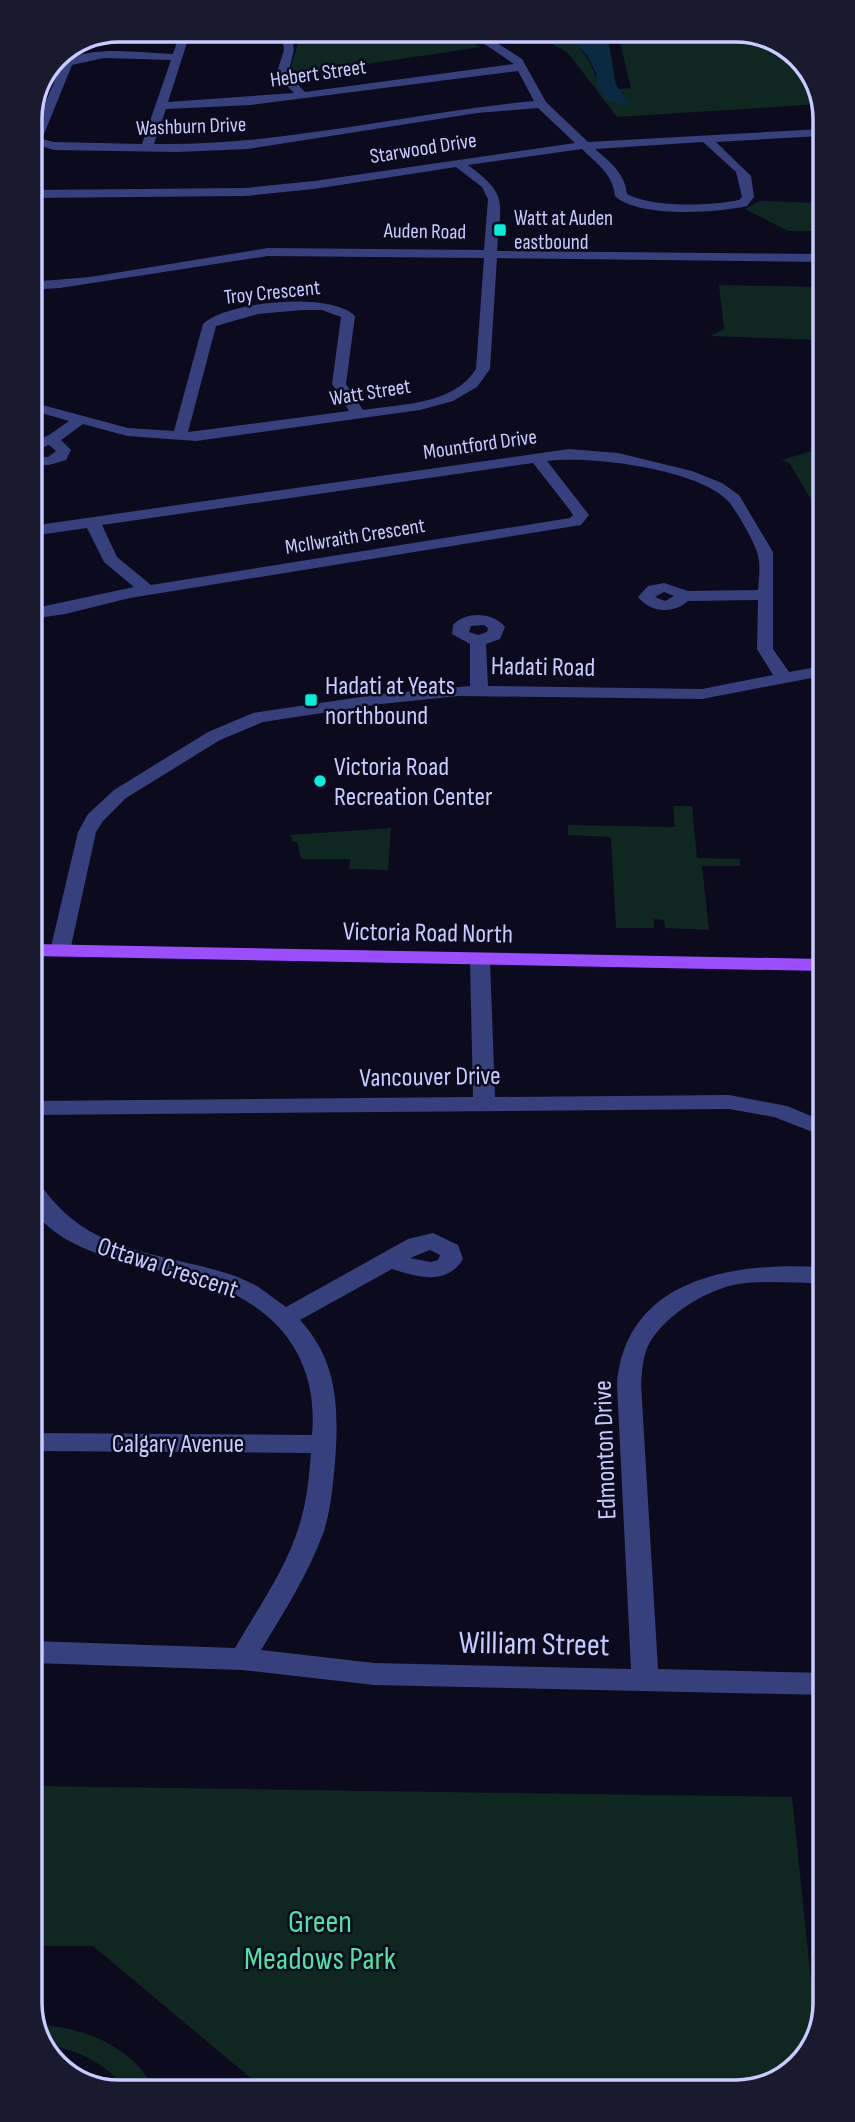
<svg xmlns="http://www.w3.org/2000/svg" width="855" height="2122" font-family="'Sofia Sans Condensed',sans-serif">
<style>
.green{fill:#0e2721}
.water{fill:#0a2a41}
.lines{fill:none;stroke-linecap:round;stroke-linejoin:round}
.minor{fill:#35407d;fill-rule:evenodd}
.major{fill:#9a4eff;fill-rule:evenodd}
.poi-dot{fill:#00f2da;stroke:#0b0b1d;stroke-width:2.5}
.labels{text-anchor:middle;stroke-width:5;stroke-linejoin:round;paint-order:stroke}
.far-street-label{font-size:21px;fill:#c7cbff;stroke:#0b0b1d}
.far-poi-label{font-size:21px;fill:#c7cbff;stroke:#0b0b1d;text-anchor:start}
.street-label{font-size:26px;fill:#c7cbff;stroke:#0b0b1d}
.poi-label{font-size:26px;fill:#c7cbff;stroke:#0b0b1d;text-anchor:start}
.near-street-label{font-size:32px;fill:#c7cbff;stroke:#0b0b1d}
.near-park-label{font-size:32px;fill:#51e1a1;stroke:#0b0b1d}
.rim{fill:none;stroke:#c7cbff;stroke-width:3.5}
</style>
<rect width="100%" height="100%" fill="#0b0b1d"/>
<path class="green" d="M292,30C354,30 424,19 481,47L293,75L289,73L298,43Z
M528,30H581L578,33L577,45C589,58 595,70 598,87L624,94L619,89L631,88L618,34L666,30H742L791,48L821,91V104L617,117L568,53Z
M760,201L821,203V231H788L745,209Z
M719,285L821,287V340L710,336L724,329Z
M821,448L822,518L790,464L782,460Z
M673,806H692L697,858L740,859V866H702L709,930L665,928L664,920L654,919V928H616L611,837L568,835V825L675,827Z
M391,828L388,870L349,869L350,859H301L297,842H293L290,835Z
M34,1786L792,1797L816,2029L807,2057L764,2088L266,2091L93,1946H34Z
M34,2025C81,2025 135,2047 156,2092H129C109,2065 76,2048 43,2044L34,2031Z"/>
<path class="water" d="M581,30H611L607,33L616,85L631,105L610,102L597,87L596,73L587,55L577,45L578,33Z"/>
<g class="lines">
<path class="minor" d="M181,30H191L168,102L294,93L276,75L284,50L281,30H291L294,50L288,74L305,92L514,64L486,45L442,30H458L494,41L522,59L546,102L588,142L821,129V136L716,142L751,176L754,197L747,206C717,213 638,218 615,196C613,174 597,164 582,149L468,165C510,196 500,202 497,251L821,254V262L497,258L490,369L477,387L453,401L420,410L196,441L127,436L83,424L61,440L71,450L66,460L49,465H31V457H48L56,451L49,445L31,452V443L49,435L69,421L31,410V402L128,428L174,431L203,324C226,301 332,291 355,316L346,384L363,410C400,404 454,405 476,369L484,258L268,256L60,288L30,290V282L90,277L268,248L484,250L488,199L482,187L456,167L314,189L245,196L30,198V190L245,188L314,181L575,143L538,108L477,113L248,149L177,152L54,150L31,143L30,139L63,61C97,45 137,53 173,54ZM104,58L171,60L142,144L54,142L42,139L72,65ZM518,71L534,101C407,113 282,146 154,144L166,109L251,105ZM703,142L736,172L742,197L739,200C709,206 654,208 627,194C625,173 610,162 595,149ZM302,310H322L341,317L332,384L349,411L188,432L216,326L258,314Z
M569,449L618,453L692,471L722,483L739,495L773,552V649L789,672L822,666V676L702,699L459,696L381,704L263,722L220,740L126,798L103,821L96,832L70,951L67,955H53L50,951L78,832L88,814L114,790L208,732L253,713L381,694L470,686V644L452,634L453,625C466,611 493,612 505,627L500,639L486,644L488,686L702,689L773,675L757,649L758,600L688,601C673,614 651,613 638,597L648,586L664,583L688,591L758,590C759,578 761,564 757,552C754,541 736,510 728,501C699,469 588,455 547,461L589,515L581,525L130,598L65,614L31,619V609L134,587L104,562L87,528L31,536V526ZM533,463L569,509L573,515L570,518L151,585L117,557L102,525ZM664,592L674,596L665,601L655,597ZM484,625L488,628L487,632L478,635L469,632L471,626Z
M480,954L487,956L490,960L495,1097L729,1095L787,1106L823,1121V1136L774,1117L729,1109L32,1115V1101L473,1097L470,960L473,956Z
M32,1182L40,1184C91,1258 161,1250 238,1277L257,1286L286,1307L408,1239L433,1233L458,1245L463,1259C447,1286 417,1277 392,1269L300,1320C338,1361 339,1409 335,1462C333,1485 331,1508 324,1531C309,1573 284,1612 261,1650L374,1663L631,1669L617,1384C626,1276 737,1262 823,1267L824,1283C795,1283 766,1280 738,1284C706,1290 667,1314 650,1342C643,1354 642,1370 641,1384L658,1669L824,1673V1695L374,1685L242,1670L34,1663L33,1641L235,1648C258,1608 287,1568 300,1523C307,1500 309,1477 311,1453L33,1451V1433L312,1435C319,1358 277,1306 206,1283C158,1267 108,1264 64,1238C53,1231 38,1220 33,1208C30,1201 32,1189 32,1182ZM430,1250L440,1255L438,1260L431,1262L410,1258Z"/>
<path class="major" d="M32,944L823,959V971L32,956Z"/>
</g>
<g class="poi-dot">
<rect x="493" y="223" width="14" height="14" rx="3.5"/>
<rect x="304" y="693" width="14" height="14" rx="3.5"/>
<circle cx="320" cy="781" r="7"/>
</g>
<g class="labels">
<g class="far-street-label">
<text transform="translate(318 73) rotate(-8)" y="7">Hebert Street</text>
<text transform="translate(191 126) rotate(-2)" y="7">Washburn Drive</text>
<text transform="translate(423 148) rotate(-9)" y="7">Starwood Drive</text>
<text transform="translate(425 231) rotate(1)" y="7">Auden Road</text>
<text transform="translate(272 292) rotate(-6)" y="7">Troy Crescent</text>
<text transform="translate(370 392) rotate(-9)" y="7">Watt Street</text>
<text transform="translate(480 444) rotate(-8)" y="7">Mountford Drive</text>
<text transform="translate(355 536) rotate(-9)" y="7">McIlwraith Crescent</text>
</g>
<g class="far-poi-label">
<text x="514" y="225">Watt at Auden<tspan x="514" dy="24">eastbound</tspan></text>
</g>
<g class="street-label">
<text transform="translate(543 666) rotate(1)" y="9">Hadati Road</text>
<text transform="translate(428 932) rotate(1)" y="9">Victoria Road North</text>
<text transform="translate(430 1076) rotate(-1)" y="9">Vancouver Drive</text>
<text transform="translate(168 1267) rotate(18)" y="9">Ottawa Crescent</text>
<text x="178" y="1452">Calgary Avenue</text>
<text transform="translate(604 1450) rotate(-92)" y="9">Edmonton Drive</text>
</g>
<g class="poi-label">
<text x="325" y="694">Hadati at Yeats<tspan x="325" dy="30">northbound</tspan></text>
<text x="334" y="775">Victoria Road<tspan x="334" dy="30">Recreation Center</tspan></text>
</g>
<g class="near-street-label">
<text transform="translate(534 1643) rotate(1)" y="11">William Street</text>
</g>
<g class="near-park-label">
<text x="320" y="1932">Green<tspan x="320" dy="37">Meadows Park</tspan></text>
</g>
</g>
<path d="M0 0H855V2122H0ZM119 42H736A77 77 0 0 1 813 119V2003A77 77 0 0 1 736 2080H119A77 77 0 0 1 42 2003V119A77 77 0 0 1 119 42Z" fill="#1a1a2f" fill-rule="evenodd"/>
<path class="rim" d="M119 42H736A77 77 0 0 1 813 119V2003A77 77 0 0 1 736 2080H119A77 77 0 0 1 42 2003V119A77 77 0 0 1 119 42Z"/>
</svg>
